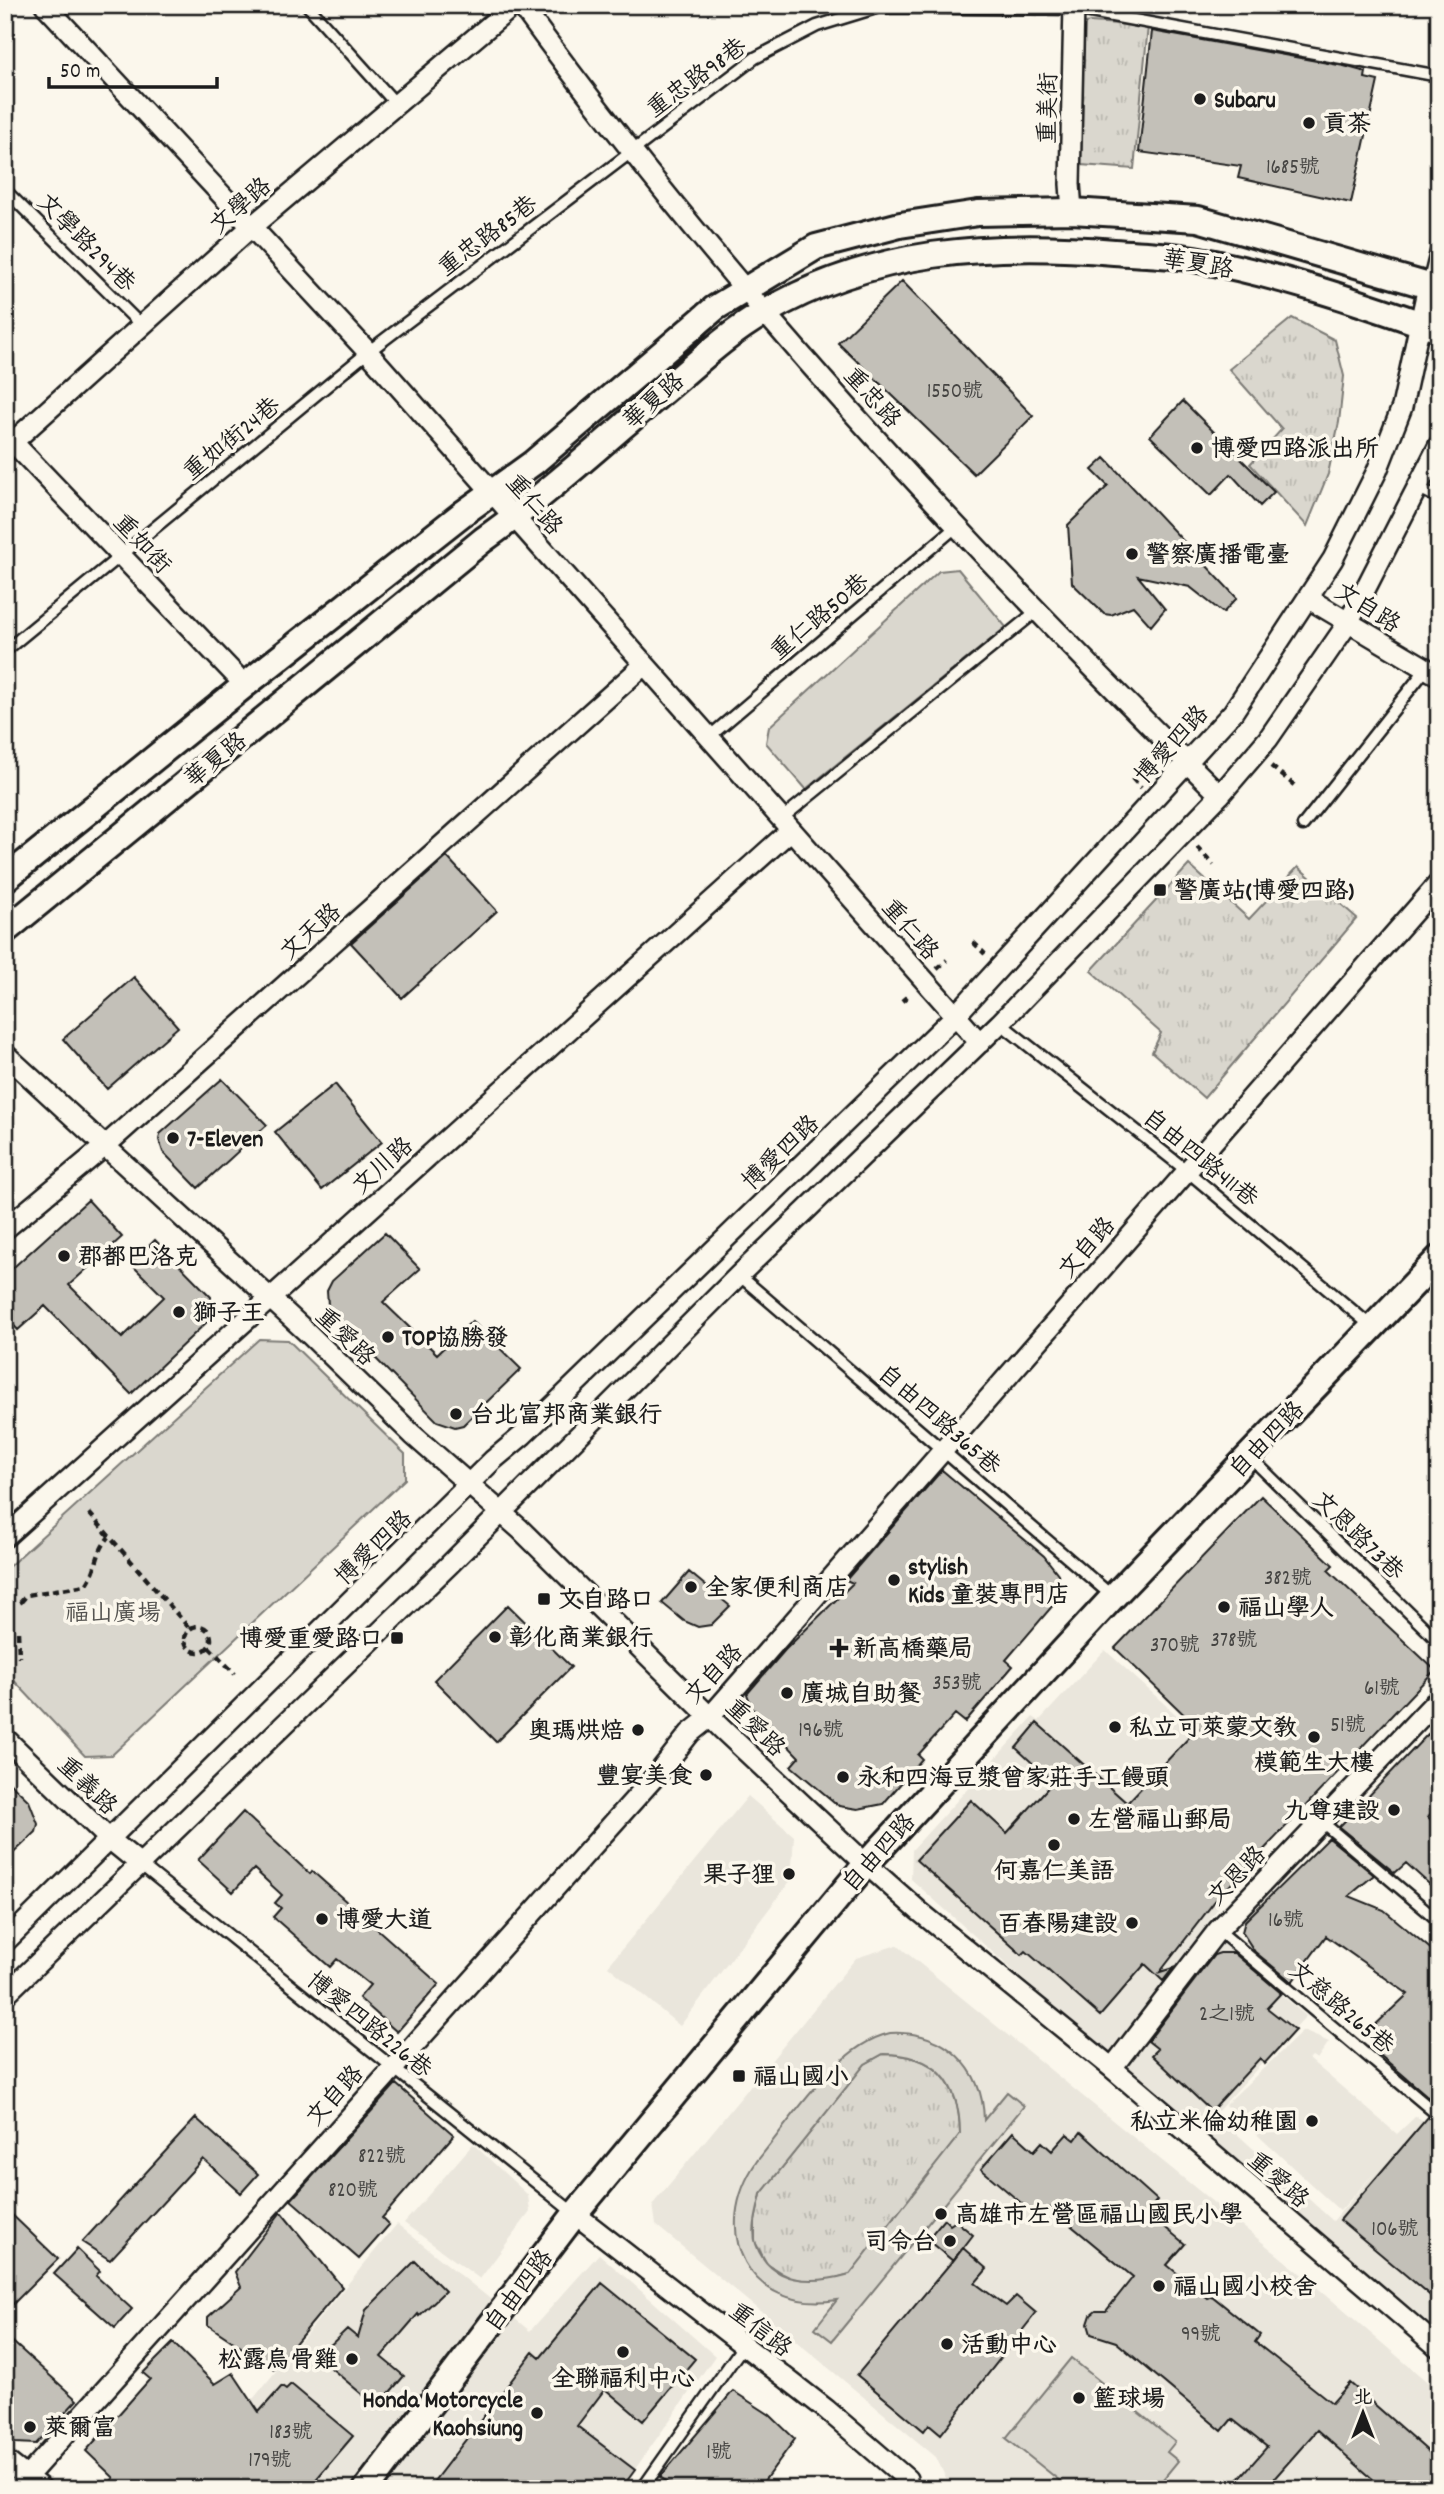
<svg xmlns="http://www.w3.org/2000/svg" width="1444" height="2494" font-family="Dekko,'LXGW WenKai TC',sans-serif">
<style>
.built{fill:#eae6dc}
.grass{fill:url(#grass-tufts);stroke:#7b7a75;stroke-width:2}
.park{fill:#dad7ce;stroke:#7b7a75;stroke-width:2;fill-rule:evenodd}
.building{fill:#c3c0b8;stroke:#1c1c1c;stroke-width:2}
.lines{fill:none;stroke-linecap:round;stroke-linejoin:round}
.service-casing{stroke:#1c1c1c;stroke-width:15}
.minor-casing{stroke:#1c1c1c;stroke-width:24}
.tertiary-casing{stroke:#1c1c1c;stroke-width:30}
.path{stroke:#1c1c1c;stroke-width:4.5;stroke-dasharray:7 5;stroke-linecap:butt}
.service{stroke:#fbf7ec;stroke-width:10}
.minor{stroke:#fbf7ec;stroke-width:19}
.tertiary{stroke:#fbf7ec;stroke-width:24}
.poi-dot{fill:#1c1c1c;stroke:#fbf7ec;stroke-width:2.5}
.labels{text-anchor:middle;stroke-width:7;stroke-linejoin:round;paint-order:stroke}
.number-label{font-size:21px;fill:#464543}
.street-label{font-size:24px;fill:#1c1c1c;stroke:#fbf7ec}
.poi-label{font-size:24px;font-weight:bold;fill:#1c1c1c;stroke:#fbf7ec;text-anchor:start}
.park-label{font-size:24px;fill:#555451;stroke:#fbf7ec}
</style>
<defs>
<pattern id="grass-tufts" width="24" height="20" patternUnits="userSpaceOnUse" patternTransform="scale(1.75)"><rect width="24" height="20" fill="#dad7ce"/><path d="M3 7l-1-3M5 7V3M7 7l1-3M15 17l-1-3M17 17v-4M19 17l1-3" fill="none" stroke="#bab8b0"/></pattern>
</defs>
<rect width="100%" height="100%" fill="#fbf7ec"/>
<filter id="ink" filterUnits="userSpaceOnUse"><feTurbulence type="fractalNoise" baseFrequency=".0143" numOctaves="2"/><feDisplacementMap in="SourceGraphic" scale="14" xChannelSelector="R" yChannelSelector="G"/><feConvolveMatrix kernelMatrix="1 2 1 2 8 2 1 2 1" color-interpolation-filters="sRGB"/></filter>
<g filter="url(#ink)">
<path class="built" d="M1105,1650L1194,1731L1126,1805L1223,1901L1204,1928L1306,2016L1215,2114L1333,2221L1377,2170L1340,2211L1225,2105L1303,2031L1329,2042L1317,2059L1312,2056L1309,2059L1397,2134L1416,2116L1439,2135V2353L911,1879L912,1850L1033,1717L1039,1721Z
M748,1796L794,1836L791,1880L680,2026L608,1966Z
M897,1945L1305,2277L1439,2392V2489H951L936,2457L656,2225L653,2204L856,1958Z
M473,2144L528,2195L530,2212L480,2279L404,2223Z
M397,2224L530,2331L599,2254L715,2356L621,2489H179Z"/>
<path class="grass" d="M1090,22L1148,26L1134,169L1081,165L1080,24Z
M1292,318L1335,340L1344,376L1339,422L1328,474L1307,526L1250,464L1282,429L1229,369Z
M1189,865L1249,919L1298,867L1357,918L1204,1098L1152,1052L1161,1033L1091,971Z
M883,2054C935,2054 960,2081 960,2134L850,2274L822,2282L797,2281L783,2274L767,2264L755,2242V2221L761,2194L865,2064Z"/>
<path class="park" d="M958,569L1006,627L806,789L766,743L769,727L939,571Z
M259,1339L288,1340L405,1454V1479L112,1755L85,1756L5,1671V1570Z
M890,2033C944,2030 983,2067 984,2120L1007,2092L1024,2106L832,2341L815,2328L837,2300C748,2314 708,2232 757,2161C792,2119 837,2045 890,2033ZM883,2054C935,2054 960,2081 960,2134L850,2274C815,2284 770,2286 756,2244C751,2229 758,2209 761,2194L865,2064Z
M1071,2358L1175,2442L1167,2452L1178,2461L1155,2489H1070L1006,2438Z"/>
<path class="building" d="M1152,31L1344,66L1366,72L1365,78L1378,81L1351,203L1238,178L1241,166L1139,152Z
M902,281L1033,416L974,474L838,343Z
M1183,401L1274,492L1260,506L1231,474L1211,495L1150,436Z
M1105,458L1237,598L1223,613L1190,587L1138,576L1165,609L1151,626L1133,606L1111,615L1104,614L1072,583L1068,525L1108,486L1092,470Z
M447,857L497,911L402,998L351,943Z
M134,977L178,1027L107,1089L63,1039Z
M222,1079L267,1125L198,1188L163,1152L159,1140L160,1134Z
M335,1084L382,1142L322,1190L275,1132Z
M88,1200L122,1237L69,1285L122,1338L164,1297L131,1264L155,1240L211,1297L210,1319L131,1394L45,1306L18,1330L5,1316V1275Z
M385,1233L420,1269L383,1302L437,1354L472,1321L521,1369L463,1425L455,1427L437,1421L337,1319L328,1305L327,1291L332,1281Z
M942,1470L1044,1556L1058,1574L1061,1596L1006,1660L1013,1666L965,1722L955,1714L918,1755L922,1759L883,1804L858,1809L839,1806L791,1766L799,1757L752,1708L747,1694L785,1650L853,1583L846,1580Z
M1261,1496L1333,1565L1328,1570L1435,1670L1215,1901L1160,1972L1173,1968L1163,1981L1145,1964L1100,2016L1026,1951L1022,1955L916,1860L971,1800L1007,1833L1053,1782L1016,1748L1037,1723L1127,1803L1198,1728L1115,1648Z
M689,1572L730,1606L711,1625L698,1627L684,1621L662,1603Z
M508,1605L571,1667L496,1742L434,1680Z
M1428,1734L1439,1744V1803L1428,1817L1439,1828V1893L1406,1863L1395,1873L1339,1827Z
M5,1778L29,1801L38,1824L36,1832L5,1861Z
M243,1812L310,1874L312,1871L439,1984L397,2032L359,1998L370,1985L337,1959L330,1967L273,1917L281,1908L275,1903L282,1895L254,1869L233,1892L198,1860Z
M1329,1838L1374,1875L1349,1896L1384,1910L1439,1956V2106L1374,2050L1380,2038L1371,2029L1408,1994L1326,1936L1292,1982L1255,1952L1242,1932L1245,1921Z
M1220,1953H1234L1281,1993L1267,2008L1295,2030L1264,2064L1260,2058L1211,2111L1152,2055L1158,2049L1148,2041L1214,1955Z
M396,2084L454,2135L382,2218L389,2225L359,2259L291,2200Z
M1428,2117L1439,2123V2303L1340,2220Z
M196,2118L258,2174L241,2193L203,2159L110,2260L82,2242Z
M1013,2132L1034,2151L1042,2142L1052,2151L1067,2134L1075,2140L1081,2132L1157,2200L1153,2205L1167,2218L1161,2224L1185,2244L1167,2265L1207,2298L1212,2296L1260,2335L1255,2342L1332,2403L1350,2383L1439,2461V2489H1384L1317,2430L1265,2489H1230L1267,2447L1232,2419L1222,2431L1116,2342L1091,2334L1088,2324L1091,2315L1096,2311H1106L1133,2277L1050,2208L1045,2215L1034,2214L981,2169Z
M5,2208L58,2259L5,2312Z
M281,2212L342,2287L274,2369L208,2325V2317L241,2287L235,2272Z
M944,2219L950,2225L956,2221L973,2235L953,2261L931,2243L934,2239L930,2236Z
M963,2248L987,2269L975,2283L1006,2306L1016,2296L1036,2313L941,2434L929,2424L924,2431L857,2375Z
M77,2249L100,2271L96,2276L132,2309L115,2328L54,2274Z
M415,2261L445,2291L419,2316L418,2314L381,2357L404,2376L377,2407L318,2357L347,2329L358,2338L366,2310Z
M602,2283L695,2359L643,2421L605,2389L577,2426L635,2470L621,2489H428L533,2352L540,2358Z
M5,2335L77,2400L36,2444L15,2443L5,2434Z
M173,2343L215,2384L233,2373L259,2412L282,2386L286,2389L291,2384L353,2436L308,2489H103L114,2478L86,2451L150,2379L143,2373Z
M733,2391L770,2415L795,2439L758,2489H678L660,2477Z"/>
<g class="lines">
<g class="service-casing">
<path id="service" d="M307,5L396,104
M5,190L140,324
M1428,285L1439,239
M1419,488L1439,498
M5,651L368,352L755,58L817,26L879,7L1074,9L1439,76
M709,737L957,526
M781,819L1038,610
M1303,825L1426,669
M1000,1023L1186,1170L1371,1326
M739,1275L1112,1596
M1250,1457L1439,1642
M1322,1822L1439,1921
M140,1864L575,2214
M1218,1930L1439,2116
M642,2489L743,2346"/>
</g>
<g class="minor-casing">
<path id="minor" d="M45,5L368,352L980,1043
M521,5C728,290 969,548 1220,795
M1072,211L1070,184L1074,5
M5,434L245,685
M5,449L250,228L514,5
M1309,599L1439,676
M5,1054L310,1335L413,1435L520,1529L722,1729L866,1864L919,1911L1112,2068L1439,2348
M5,1229L105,1146L644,665
M5,1537L791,830
M5,1738L108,1838L140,1864
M5,1942L493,1460L523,1435L955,1016L1233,712L1333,559L1377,471L1402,407L1428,286
M5,1995L449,1565L739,1275L1000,1023L1220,795L1268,739L1348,623L1439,445
M1112,2068L1218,1930L1439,1698
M575,2214L827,2410L907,2479V2489
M5,2460L42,2489
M16,2489L660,1771L690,1733L710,1717L1439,883"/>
</g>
<g class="tertiary-casing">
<path id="tertiary" d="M5,879L245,685L462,514L533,463L715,308L816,247L900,225L978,213L1072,211L1198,219L1439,289
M5,931L483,540C546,495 604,442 664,391C696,364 727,334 764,313C872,249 992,242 1114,252C1140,254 1168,254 1194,259C1277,274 1359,302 1439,330
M366,2489L575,2214L866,1864L1113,1597L1439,1258"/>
</g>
<path class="path" d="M1178,729L1194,711
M1271,766L1294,785
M1141,767L1153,755
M1132,778L1141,788
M1197,847L1214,865
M973,942L985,954
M937,969L947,960
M902,1001L910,994
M89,1513L190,1629
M20,1603L27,1595L86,1585C99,1567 94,1555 109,1537
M185 1639a13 13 0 1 1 26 0a13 13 0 1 1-26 0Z
M18,1632L19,1657
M209,1647L235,1674"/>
<use href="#service" class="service"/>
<use href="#minor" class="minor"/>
<use href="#tertiary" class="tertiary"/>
</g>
</g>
<g class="poi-dot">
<circle cx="1200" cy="99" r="7"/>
<circle cx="1309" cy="123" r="7"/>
<circle cx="1197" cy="448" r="7"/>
<circle cx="1132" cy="554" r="7"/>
<rect x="1153" y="883" width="14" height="14" rx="3.5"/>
<circle cx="173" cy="1138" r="7"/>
<circle cx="64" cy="1256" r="7"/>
<circle cx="179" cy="1312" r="7"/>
<circle cx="388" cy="1337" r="7"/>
<circle cx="456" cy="1414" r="7"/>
<circle cx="894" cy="1580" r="7"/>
<circle cx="691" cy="1587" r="7"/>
<rect x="537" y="1592" width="14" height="14" rx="3.5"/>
<circle cx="1224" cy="1607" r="7"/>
<circle cx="495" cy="1637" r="7"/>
<rect x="390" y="1631" width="14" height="14" rx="3.5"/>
<path d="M835.5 1637.5h7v7h7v7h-7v7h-7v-7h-7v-7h7z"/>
<circle cx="787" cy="1693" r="7"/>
<circle cx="1115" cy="1727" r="7"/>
<circle cx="638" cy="1730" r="7"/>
<circle cx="1314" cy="1737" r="7"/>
<circle cx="706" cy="1775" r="7"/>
<circle cx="843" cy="1777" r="7"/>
<circle cx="1394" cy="1810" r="7"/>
<circle cx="1074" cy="1819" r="7"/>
<circle cx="1054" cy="1845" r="7"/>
<circle cx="789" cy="1874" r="7"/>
<circle cx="322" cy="1919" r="7"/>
<circle cx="1132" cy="1923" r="7"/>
<rect x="732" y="2069" width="14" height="14" rx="3.5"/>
<circle cx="1312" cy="2121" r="7"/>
<circle cx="941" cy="2214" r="7"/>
<circle cx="950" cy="2241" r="7"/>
<circle cx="1159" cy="2286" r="7"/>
<circle cx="947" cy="2344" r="7"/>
<circle cx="623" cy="2352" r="7"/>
<circle cx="352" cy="2359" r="7"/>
<circle cx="1079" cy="2398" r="7"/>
<circle cx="537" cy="2413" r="7"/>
<circle cx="30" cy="2427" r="7"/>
</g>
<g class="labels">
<g class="number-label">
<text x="1293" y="173">1685號</text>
<text x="955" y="397">1550號</text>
<text x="1288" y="1584">382號</text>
<text x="1234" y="1646">378號</text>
<text x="1175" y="1651">370號</text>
<text x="957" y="1689">353號</text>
<text x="1382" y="1694">61號</text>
<text x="1348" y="1731">51號</text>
<text x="821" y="1736">196號</text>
<text x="1286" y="1926">16號</text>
<text x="1227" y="2020">2之1號</text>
<text x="382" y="2162">822號</text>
<text x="353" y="2196">820號</text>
<text x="1395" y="2235">106號</text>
<text x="1201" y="2340">99號</text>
<text x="291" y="2438">183號</text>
<text x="719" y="2458">1號</text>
<text x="270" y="2466">179號</text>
</g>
<g class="street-label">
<text transform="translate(696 77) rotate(-36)" y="8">重忠路98巷</text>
<text transform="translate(1047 108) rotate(-89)" y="8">重美街</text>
<text transform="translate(240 205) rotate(-41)" y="8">文學路</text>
<text transform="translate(487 235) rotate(-37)" y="8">重忠路85巷</text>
<text transform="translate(87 242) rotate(45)" y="8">文學路294巷</text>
<text transform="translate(1198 263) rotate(10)" y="8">華夏路</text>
<text transform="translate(873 397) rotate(48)" y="8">重忠路</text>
<text transform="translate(653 400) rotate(-41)" y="8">華夏路</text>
<text transform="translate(231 438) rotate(-39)" y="8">重如街24巷</text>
<text transform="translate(535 504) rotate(49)" y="8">重仁路</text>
<text transform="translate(143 543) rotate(47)" y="8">重如街</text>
<text transform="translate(1368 607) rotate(32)" y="8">文自路</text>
<text transform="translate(819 616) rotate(-40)" y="8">重仁路50巷</text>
<text transform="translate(1171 744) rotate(-48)" y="8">博愛四路</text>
<text transform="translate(215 759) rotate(-39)" y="8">華夏路</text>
<text transform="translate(911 929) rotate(49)" y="8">重仁路</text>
<text transform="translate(310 931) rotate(-42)" y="8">文天路</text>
<text transform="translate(780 1152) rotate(-44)" y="8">博愛四路</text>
<text transform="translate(1201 1157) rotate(39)" y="8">自由四路411巷</text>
<text transform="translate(382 1165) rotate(-42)" y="8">文川路</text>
<text transform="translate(1086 1247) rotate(-49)" y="8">文自路</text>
<text transform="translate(346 1336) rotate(44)" y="8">重愛路</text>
<text transform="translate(940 1419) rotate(41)" y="8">自由四路365巷</text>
<text transform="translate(1266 1439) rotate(-46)" y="8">自由四路</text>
<text transform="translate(1359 1535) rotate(44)" y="8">文恩路73巷</text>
<text transform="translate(373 1547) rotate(-44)" y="8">博愛四路</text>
<text transform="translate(713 1673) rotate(-47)" y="8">文自路</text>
<text transform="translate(756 1727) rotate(44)" y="8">重愛路</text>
<text transform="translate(88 1785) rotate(44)" y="8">重義路</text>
<text transform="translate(878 1852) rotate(-48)" y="8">自由四路</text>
<text transform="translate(1236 1875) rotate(-46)" y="8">文恩路</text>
<text transform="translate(1342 2007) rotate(40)" y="8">文慈路265巷</text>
<text transform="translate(370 2024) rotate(39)" y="8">博愛四路226巷</text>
<text transform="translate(334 2095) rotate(-48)" y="8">文自路</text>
<text transform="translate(1279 2179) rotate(41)" y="8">重愛路</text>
<text transform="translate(518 2290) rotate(-53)" y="8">自由四路</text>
<text transform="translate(761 2329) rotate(38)" y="8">重信路</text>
</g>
<g class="poi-label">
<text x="1214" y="107">Subaru</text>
<text x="1323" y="131">貢茶</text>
<text x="1211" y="456">博愛四路派出所</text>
<text x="1146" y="562">警察廣播電臺</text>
<text x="1174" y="898">警廣站(博愛四路)</text>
<text x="187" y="1146">7-Eleven</text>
<text x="78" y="1264">郡都巴洛克</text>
<text x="193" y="1320">獅子王</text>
<text x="402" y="1345">TOP協勝發</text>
<text x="470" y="1422">台北富邦商業銀行</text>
<text x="908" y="1574">stylish<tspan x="908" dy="28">Kids 童裝專門店</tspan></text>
<text x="705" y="1595">全家便利商店</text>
<text x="558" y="1607">文自路口</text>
<text x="1238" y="1615">福山學人</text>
<text x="509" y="1645">彰化商業銀行</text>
<text x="383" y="1646" text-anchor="end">博愛重愛路口</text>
<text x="853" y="1656">新高橋藥局</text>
<text x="801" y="1701">廣城自助餐</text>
<text x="1129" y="1735">私立可萊蒙文教</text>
<text x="624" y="1738" text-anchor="end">奧瑪烘焙</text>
<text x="1314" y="1770" text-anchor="middle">模範生大樓</text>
<text x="692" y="1783" text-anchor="end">豐宴美食</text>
<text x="857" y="1785">永和四海豆漿曾家莊手工饅頭</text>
<text x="1380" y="1818" text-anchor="end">九尊建設</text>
<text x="1088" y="1827">左營福山郵局</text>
<text x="1054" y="1878" text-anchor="middle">何嘉仁美語</text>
<text x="775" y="1882" text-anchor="end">果子狸</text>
<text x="336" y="1927">博愛大道</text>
<text x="1118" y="1931" text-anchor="end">百春陽建設</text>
<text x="753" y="2084">福山國小</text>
<text x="1298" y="2129" text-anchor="end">私立米倫幼稚園</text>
<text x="955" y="2222">高雄市左營區福山國民小學</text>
<text x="936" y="2249" text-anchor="end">司令台</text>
<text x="1173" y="2294">福山國小校舍</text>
<text x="961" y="2352">活動中心</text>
<text x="338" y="2367" text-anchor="end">松露烏骨雞</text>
<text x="623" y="2386" text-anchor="middle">全聯福利中心</text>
<text x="1093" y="2406">籃球場</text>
<text x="523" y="2407" text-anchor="end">Honda Motorcycle<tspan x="523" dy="28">Kaohsiung</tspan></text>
<text x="44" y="2435">萊爾富</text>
</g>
<g class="park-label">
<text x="113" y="1620">福山廣場</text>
</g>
</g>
<rect width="1444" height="2494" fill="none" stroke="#fbf7ec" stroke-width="28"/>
<rect x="14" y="14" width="1416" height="2466" fill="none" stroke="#1c1c1c" stroke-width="2.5" filter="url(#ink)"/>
<g transform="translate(1363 2413)" stroke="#fbf7ec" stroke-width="5" paint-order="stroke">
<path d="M0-5L12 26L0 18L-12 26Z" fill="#1c1c1c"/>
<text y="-10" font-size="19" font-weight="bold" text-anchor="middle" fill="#1c1c1c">北</text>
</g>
<path d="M49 77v10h168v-10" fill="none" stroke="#1c1c1c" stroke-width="3.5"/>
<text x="60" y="77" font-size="21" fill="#1c1c1c" stroke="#fbf7ec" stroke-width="5" paint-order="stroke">50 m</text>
</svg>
